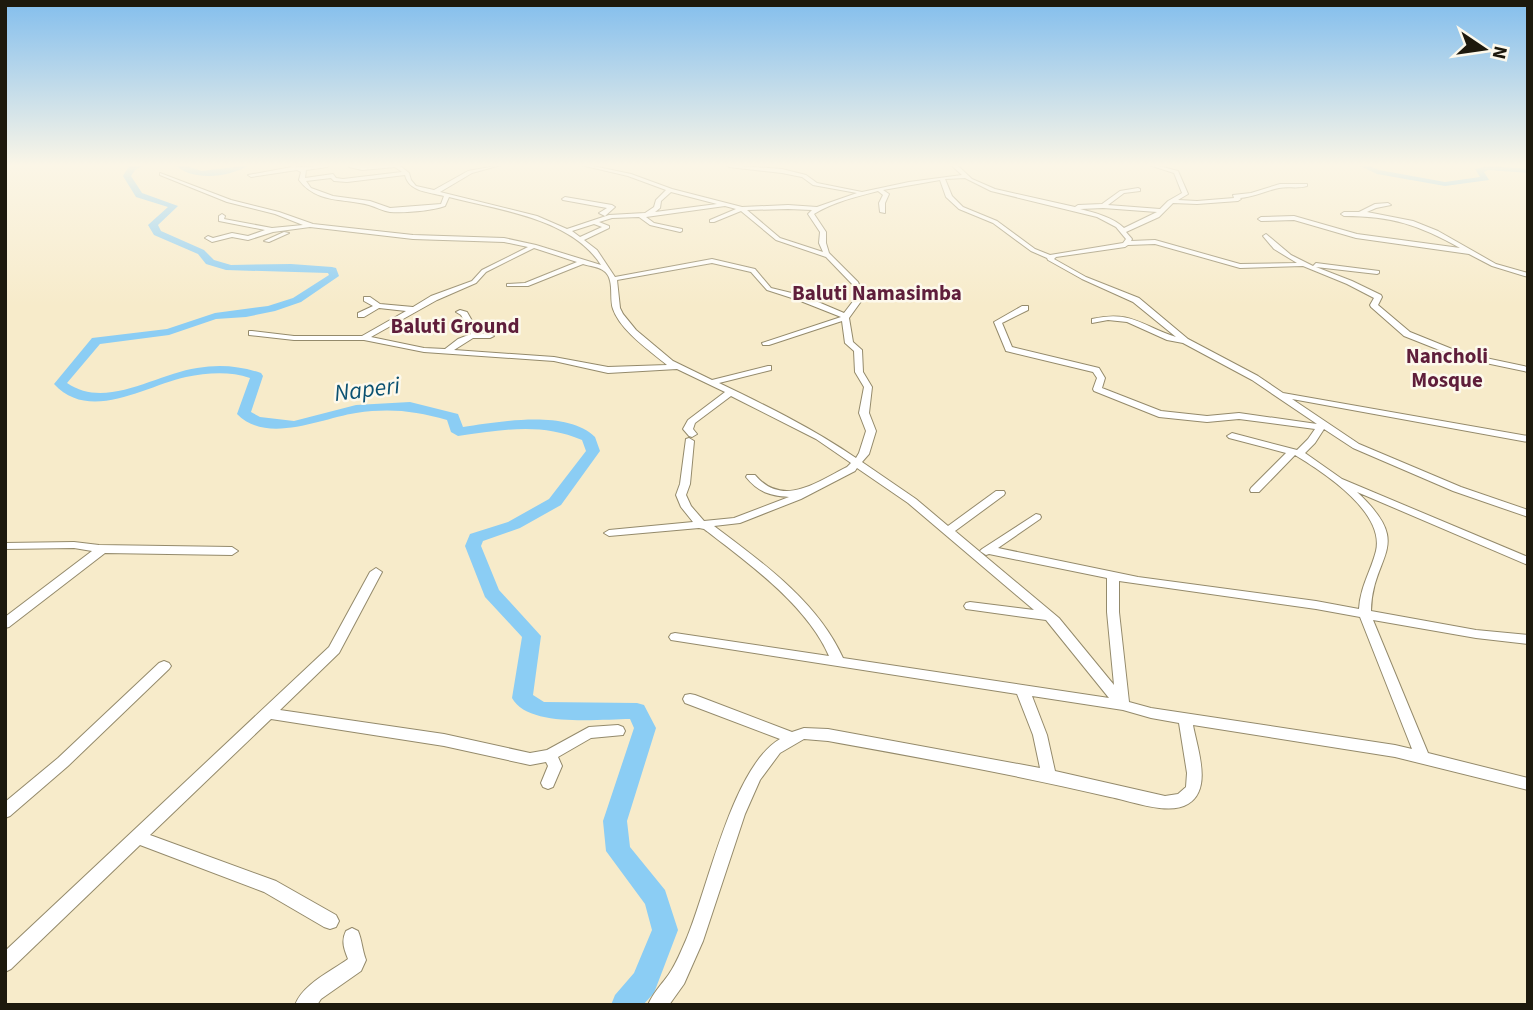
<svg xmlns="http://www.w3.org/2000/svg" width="1533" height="1010" font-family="'Source Sans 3',sans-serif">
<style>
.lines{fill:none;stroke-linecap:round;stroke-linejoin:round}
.river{fill:#8bcdf4;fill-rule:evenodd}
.minor-casing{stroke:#948a6b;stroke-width:2}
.minor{fill:#fff;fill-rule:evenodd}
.labels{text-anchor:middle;stroke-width:5;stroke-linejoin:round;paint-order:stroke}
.far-quarter-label{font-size:21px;font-weight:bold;fill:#5f1e3b;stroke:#fdf9ec}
.water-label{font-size:24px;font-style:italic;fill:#0b5171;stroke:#fdf9ec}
</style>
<rect width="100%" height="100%" fill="#f7ebca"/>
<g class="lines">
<path class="river" d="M134,165H144L135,170L131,176L142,193L178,206L158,225L161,231L204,250L214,260L231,265L291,264L332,267L336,268L339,276L301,302L275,311L246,317L216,319L169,335L100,344L67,383C106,410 156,374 197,368C220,364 240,366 261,373L263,376L251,412L260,417L294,421L356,405L410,402L458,414L463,427C499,422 566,409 595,437L600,451L561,505L520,528L483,541L481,546L499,590L541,636L533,695L544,702L637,703L644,705L656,728L627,821L630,847L665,890L678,930L654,993L643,1005H611L615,995L634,973L652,930L645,904L606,851L603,821L634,728L630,719C600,719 528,728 512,698L522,637L485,597L465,546L470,534L508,522L549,499L586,451L582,440C540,422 502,430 458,436L451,432L447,420C415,411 390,408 356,413C322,418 267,445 237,414L250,378C229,371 207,373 186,377C145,386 90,423 54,384L92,338L167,329L215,313L268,306L293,298L329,275L328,273L226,270L206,264L198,254L154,235L148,225L168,207L136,197L123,176L129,166Z
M175,165H183L202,171L250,165C229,177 194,182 175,165Z
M1358,165H1367L1379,170L1445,182L1480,177L1475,169L1488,166L1528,169V173L1488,170L1484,172L1489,180L1445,186L1377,174Z"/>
<g class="minor-casing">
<path id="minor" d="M289,165L301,167L329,165L327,167L306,170L305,178L333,174L336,178L343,179L402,172L395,167L362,170L349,167L350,165L362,166L399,165L409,173L411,180L416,186L434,190L468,171L501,165L472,173L440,192L537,216L567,229L609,215L645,213L654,207L656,200L666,190L628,176L581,165H588L631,174L672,189L742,207L788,205L817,207L857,193L813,185L802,177L782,173L729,167L727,165L782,169L806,175L817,183L862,192L909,182L962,175L951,165H957L972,179L995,189L1075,207L1078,205L1102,204L1120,191L1138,188L1140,189V191L1124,193L1108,205L1160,209L1168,201L1182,193L1174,173L1149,165H1155L1178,171L1188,194L1178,200L1197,201L1234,198L1233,195L1251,193L1280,184H1307V186C1297,189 1288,186 1279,188C1265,191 1254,197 1240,198L1241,199L1238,201L1197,204L1173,203L1159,217L1126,232L1132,239L1131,241L1155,240L1240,264L1297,263L1274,249L1263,236L1266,234L1291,255L1313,266L1316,263L1379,271V273L1377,274L1316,267L1352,281L1381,295L1382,297L1378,305L1410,332L1462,353L1528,367V372L1457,357L1404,336L1371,307L1370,305L1374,298L1347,284L1303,266L1240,268L1155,244L1128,245L1125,247L1056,257L1054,259L1086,277L1139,298L1188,339L1258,376L1283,393L1528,436V442L1292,399L1359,444L1461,487L1528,510V517L1453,491L1353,448L1324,429L1315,443L1305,453L1342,479L1528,557V565L1357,492C1416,547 1372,553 1371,611L1476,630L1528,635V644L1476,638L1373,620L1428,753L1528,778V790L1395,757L1193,725C1197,748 1213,789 1188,804C1169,816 1131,801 1110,797C1017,775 922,758 828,741L804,739L780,753L760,780L745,814L703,941L684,984L669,1005H648C653,993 662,984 669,974C676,964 681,951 686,940C708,889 732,767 780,739L685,703L683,699L685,695L690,694L695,695L792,732L804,728L828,729L1040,768L1033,735L1017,694L671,640L669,637L671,634L675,633L829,656C807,605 747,562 704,529L699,528L609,536L604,533L609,530L693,522L681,507L676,495L680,484L686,439L689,438L694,441L690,484L686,495L691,506L704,521L734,518L789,497C770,496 758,492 746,477L747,475H755C783,508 817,482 847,467L851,463L816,439L731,396L695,423L693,429L697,434L692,437L689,436L683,429L688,420L725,392L677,369L608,373L554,361L424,352L364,340H294L249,335V331H252L294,336H362L406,311L379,308L364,317H358V313L373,306L364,301V297H370L380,304L413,307L431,296L472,281L482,270L528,247L504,242L413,239L310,227L273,232L248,240L232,237L212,242L205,238L208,236L213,238L232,233L248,236L265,230L219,221V216L222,214L225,216L224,219L272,228L303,225L275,214L227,202L160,175V173L231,200L279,212L313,224L413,235L504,238L536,245L601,265C571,218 499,210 449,197L445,206C431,211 405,213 390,212C383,211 376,207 369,205C344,198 317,204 299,180L301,172L297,170L251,177L248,175L292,167ZM405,175C409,192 429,192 444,196L441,204L390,208L370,201L333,196L311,188L306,181L331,178L334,181L347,182ZM965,178L991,191L1097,217L1116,227L1126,239L1123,243L1050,255L1035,249L997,221L963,207L952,196L945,179ZM940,180L946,197L959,209L993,223L1031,251L1047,258L1048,260L1082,279L1133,302L1176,337C1141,326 1132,310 1092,319V323L1108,320L1127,322L1167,340L1183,343L1252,380L1317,424L1239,413L1207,416L1161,411L1102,388L1105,378L1099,368L1012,347L1002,323L1028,310V306H1022L994,322L1006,351L1093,372L1097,378L1093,389L1094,391L1159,417L1207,422L1239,419L1315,429L1308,439L1297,450L1232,433L1227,436L1229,438L1286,453L1251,488L1250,490L1251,492H1259L1295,455C1323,472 1385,512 1376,551C1371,571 1360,587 1359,609L1316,601L1138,577L998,548L1040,519L1041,517L1040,515L1036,514L982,549L980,551L986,555L989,554L1107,578V612L1114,685L1059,618L955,531L1004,495L1005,493L1004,491H996L948,526L916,499L862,462L869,454L876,431L869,413L872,387L863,372L862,350L853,342L849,318L862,300V291L858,282L829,253L826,243V232L814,214C833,202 856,197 878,191L883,195L879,203L880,212L885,213V203L889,194L883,190ZM671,192L717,204L655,212L660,208L661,201ZM725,206L736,209L710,220V222H714L741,211L776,240L826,257L852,284L855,291L854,300L844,313L804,296L771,288L755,269L712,259L615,277L597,250L584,240L609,228V226L599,222L612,218L639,217L650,225L680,232L682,231V229L654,223L646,217ZM1103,208L1157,212L1124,228C1113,217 1095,213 1080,209ZM788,209L812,210L808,214L820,232L819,243L823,252L780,238L747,210ZM594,224L602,227L580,237L572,231ZM534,248L577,262L525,283L507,284V286H528L583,264C589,266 600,267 604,271C615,279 609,298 613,309C620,330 650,351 667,365L608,367L554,357L454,350L473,338H490L494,336L490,334L479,333L467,312L460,310L456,312L461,315L471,334L458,339L445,349L424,348L371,337L437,300L476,283L486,272ZM712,263L751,272L767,290L798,300L841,317L762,343L763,345H769L842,321L845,343L854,351L855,372L864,387L859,413L866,431L859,453L856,458C812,428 765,405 719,383L771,370V366H768L712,380L673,361L636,330L623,314L620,308L617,280ZM857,468L908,503L1034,610L970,602L966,603L964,606L966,609L1046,620L1109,698L843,658C818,602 762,562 714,526L740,523L801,499L855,471ZM1119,581L1316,609L1360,617L1412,749L1395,745L1151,708L1129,702L1119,612ZM1032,696L1123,710L1151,718L1179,723L1187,773L1186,787L1178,794L1165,796L1055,771L1047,735Z
M565,197L612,205L615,207L605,216L599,213L607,208L563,200L562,199Z
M1375,204L1388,203L1391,205L1376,208L1367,212L1413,221L1438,231L1496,264L1528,273V277L1492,266L1469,254L1356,238L1294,220L1261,221L1258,219L1261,217L1294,216L1357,234L1460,248C1419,225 1392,216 1344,216L1341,214L1344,212H1359Z
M284,232L289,233L269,242L264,241Z
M74,542L99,545L232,547L238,551L232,555L105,553L9,627L5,628V617L92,551L74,548L5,549V543Z
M376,568L382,572L339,653L280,710L444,734L530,753L547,750L589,727L618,725L623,727L625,731L623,735L591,738L558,757L562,766L553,787L548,789L543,787L541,783L548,766L546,762L530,765L444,746L271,719L150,835L276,881L336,915L339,921L336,927L330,929L324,927L264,892L140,845L11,969L5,972V951L329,647L370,572Z
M164,661L169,663L171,666L169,669L68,766L10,816L5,818V802L58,758L159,663Z
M352,928L358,931C362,940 362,950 366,960L361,971L321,999L317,1005H295C303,984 330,972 348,959C344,949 341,941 346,931Z"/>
</g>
<use href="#minor" class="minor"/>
</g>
<linearGradient id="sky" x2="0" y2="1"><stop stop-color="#83beed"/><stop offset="0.54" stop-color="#fbf6e7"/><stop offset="1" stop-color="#fbf6e7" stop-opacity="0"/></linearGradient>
<rect width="1533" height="306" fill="url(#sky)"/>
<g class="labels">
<g class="far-quarter-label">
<text x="877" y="300">Baluti Namasimba</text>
<text x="455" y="333">Baluti Ground</text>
<text x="1447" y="363">Nancholi<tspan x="1447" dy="24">Mosque</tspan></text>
</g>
<g class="water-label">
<text transform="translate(367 389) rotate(-7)" y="8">Naperi</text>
</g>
</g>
<rect width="1533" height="1010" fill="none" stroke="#1d190d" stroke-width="14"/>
<g transform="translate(1484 49) rotate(103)" stroke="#fdf9ec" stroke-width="5" paint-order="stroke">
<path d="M0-5L12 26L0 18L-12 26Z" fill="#1d190d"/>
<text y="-10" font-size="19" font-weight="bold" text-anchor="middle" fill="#1d190d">N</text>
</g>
</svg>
